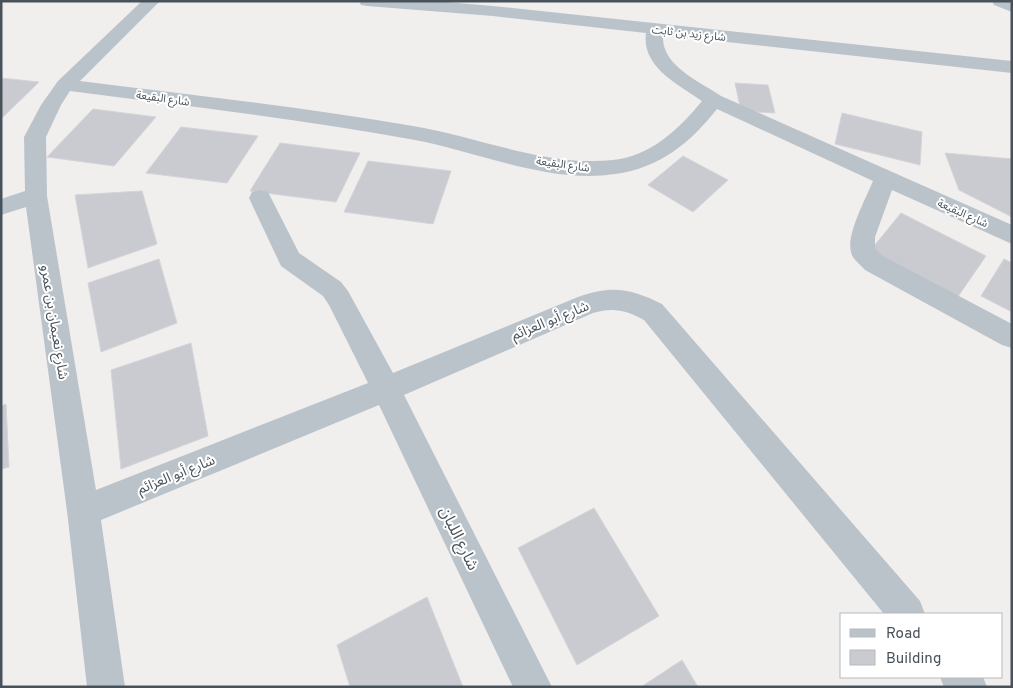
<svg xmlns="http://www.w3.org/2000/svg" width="1013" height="688" font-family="Overpass,'Noto Sans Arabic',sans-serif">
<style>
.building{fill:#c9cbd0;stroke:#d3d5d9}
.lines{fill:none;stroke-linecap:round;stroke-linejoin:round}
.minor{fill:#bbc3ca;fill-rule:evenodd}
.labels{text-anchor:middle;stroke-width:4;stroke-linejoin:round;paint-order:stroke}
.far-street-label{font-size:11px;fill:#48525a;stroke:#fff}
.street-label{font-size:14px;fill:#48525a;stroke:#fff}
.near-street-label{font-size:16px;fill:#48525a;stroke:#fff}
</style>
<rect width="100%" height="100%" fill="#f1eeee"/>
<path class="building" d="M1,78L39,82L1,119Z
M735,83L768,85L775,113L741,111Z
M93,109L156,117L114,166L47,157Z
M842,113L922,132L920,165L835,144Z
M181,127L258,136L227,183L146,173Z
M280,143L360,153L336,202L250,191Z
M945,153L1012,159V217L959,190Z
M683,156L728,180L693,212L648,185Z
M368,161L451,171L433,224L344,212Z
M142,191L157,244L88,268L75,195Z
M901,213L986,256L957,298L870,251Z
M159,259L177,323L101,352L88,283Z
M1004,259L1012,263V312L981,296Z
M191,343L208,436L121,469L111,370Z
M6,404L9,467L1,469V406Z
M594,508L659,616L577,665L518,548Z
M427,597L463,687H350L337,645Z
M682,660L698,687H641Z"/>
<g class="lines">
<path class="minor" d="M142,1H160L80,81C191,95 303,107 413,126C479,137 546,167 613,160C651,156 679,129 702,101C679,85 641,67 646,33L493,16L367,6L361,5L359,1H434L493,6L1012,61V73L663,35V37C662,66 700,82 721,96L1012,225V244L892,190L875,237V249L883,256L1012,324V348L1002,345L865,270C860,264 852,259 851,252C846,235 866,198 873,181L717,109C690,143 660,168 615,174C550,184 478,152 415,140C301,119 185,106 70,91L61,105L46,137L47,196L96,490L368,383L329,305L323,296L281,266L249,198L252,192L260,190L268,192L299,253L341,282L348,291L393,373L578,297C612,285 630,288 662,304L920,601L925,614H884L644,320C626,310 613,307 593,313L404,395L552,687H513L379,405L101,520L125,687H87L67,511L26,207L1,215V199L25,191L24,137L41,105L58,81Z
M992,1H1012V12L994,5Z
M940,677H983L987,687H944Z"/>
</g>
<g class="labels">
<g class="far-street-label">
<text transform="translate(689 33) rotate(6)" y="4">شارع زيد بن ثابت</text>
<text transform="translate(163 98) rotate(8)" y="4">شارع البقيعة</text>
<text transform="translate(563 164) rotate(8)" y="4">شارع البقيعة</text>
<text transform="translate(963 213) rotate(24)" y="4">شارع البقيعة</text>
</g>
<g class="street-label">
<text transform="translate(550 320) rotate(-22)" y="5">شارع أبو العزائم</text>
<text transform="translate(55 322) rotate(81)" y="5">شارع نعيمان بن عمرو</text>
<text transform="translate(176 474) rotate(-22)" y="5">شارع أبو العزائم</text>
</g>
<g class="near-street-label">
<text transform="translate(460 538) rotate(64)" y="6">شارع اللبان</text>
</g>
</g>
<rect width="1013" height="688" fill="none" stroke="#48525a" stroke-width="5"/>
<rect x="840" y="613" width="162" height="65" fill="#ffffff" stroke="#b6babd"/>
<rect x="850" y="629" width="25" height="8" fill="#bbc3ca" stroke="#b6babd"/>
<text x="886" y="638" font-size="15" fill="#48525a">Road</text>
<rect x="850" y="650" width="25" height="15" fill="#c9cbd0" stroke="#b6babd"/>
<text x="886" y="663" font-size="15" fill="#48525a">Building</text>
</svg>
